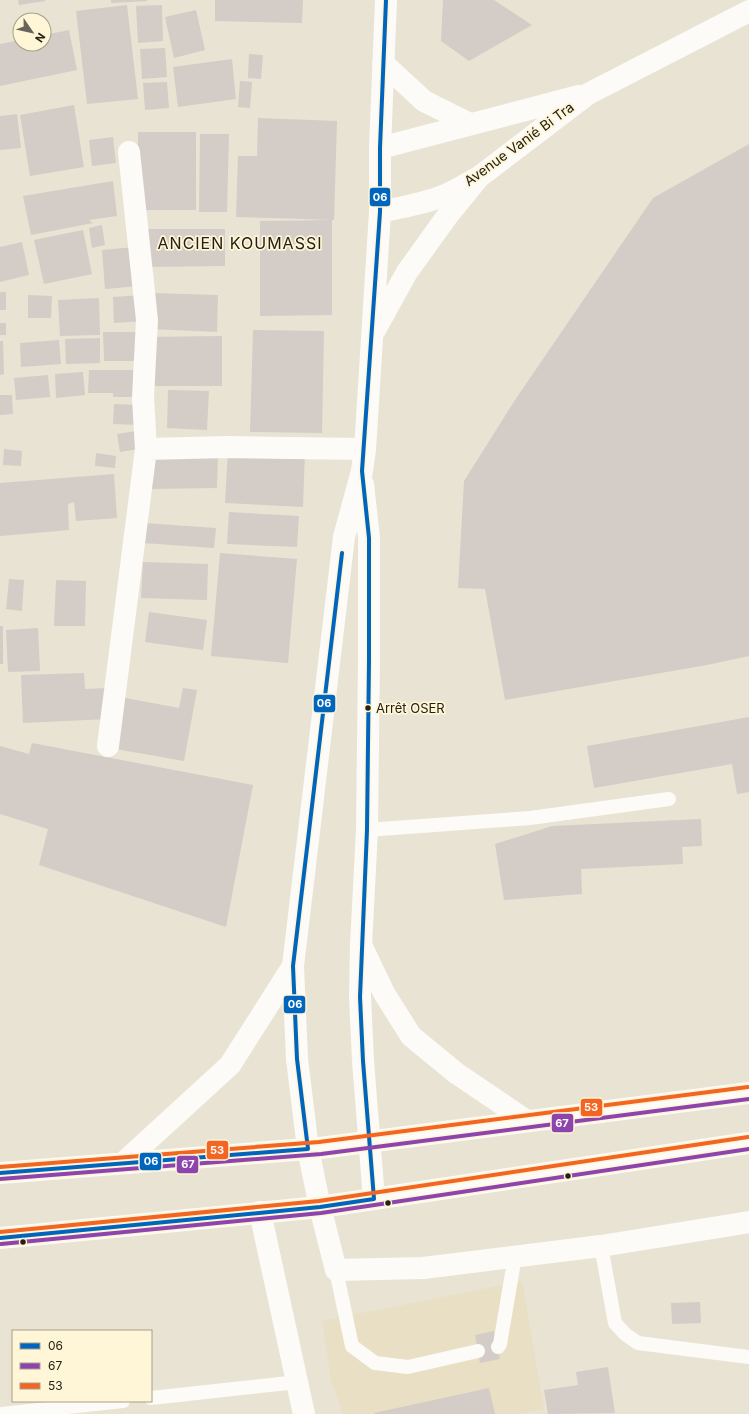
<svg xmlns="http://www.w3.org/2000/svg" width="749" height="1414" font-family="Inter,sans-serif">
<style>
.built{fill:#e9dfc4}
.building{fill:#d4ccc7}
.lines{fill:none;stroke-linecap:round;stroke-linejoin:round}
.service{stroke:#fcfbf8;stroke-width:14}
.minor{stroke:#fcfbf8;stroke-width:22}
.tertiary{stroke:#fcfbf8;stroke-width:22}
.secondary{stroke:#fcfbf8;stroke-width:22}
.trunk{stroke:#fcfbf8;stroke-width:22}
.bus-1-casing{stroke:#fff5d7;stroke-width:7}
.bus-2-casing{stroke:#fff5d7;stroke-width:7}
.bus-3-casing{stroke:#fff5d7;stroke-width:7}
.bus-1{stroke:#0065bd;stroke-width:4}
.bus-2{stroke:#8e44ad;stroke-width:4}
.bus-3{stroke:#f26522;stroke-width:4}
.bus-dot{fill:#242015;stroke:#fff5d7;stroke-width:1.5}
.labels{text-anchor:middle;stroke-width:3.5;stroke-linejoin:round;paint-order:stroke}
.bus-label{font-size:13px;fill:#242015;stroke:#fff5d7;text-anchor:start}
.street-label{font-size:14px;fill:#242015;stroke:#fff5d7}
.quarter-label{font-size:16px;letter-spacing:1px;fill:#242015;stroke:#fff5d7}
.line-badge{stroke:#fff5d7;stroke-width:1.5}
.badge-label{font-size:11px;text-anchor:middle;font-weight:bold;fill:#fff}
</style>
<rect width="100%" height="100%" fill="#e9e3d3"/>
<path class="built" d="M522,1281L544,1409L520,1414H343L331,1380L322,1321Z"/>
<path class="building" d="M18,0H45V1L19,5Z
M111,0H147V1L111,3Z
M215,0H303L302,23L215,21Z
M443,0H494L532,25L469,61L441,41Z
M127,5L138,99L87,104L76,11Z
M162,5L163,41L138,43L136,6Z
M196,10L205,50L174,58L165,17Z
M69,30L77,70L0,86V44L20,40V44H44V35Z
M165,48L167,77L142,79L140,49Z
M249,54L263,55L261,79L248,78Z
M232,59L236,99L178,107L173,67Z
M240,81L252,82L250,108L238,107Z
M167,82L169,108L145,110L143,83Z
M74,105L84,167L30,176L20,115Z
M17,114L21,148L0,150V116Z
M258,118L337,121L334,220L236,217L238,156H257Z
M138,132H196V210H138Z
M200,134H229L227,212H199Z
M113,137L116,163L92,166L89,140Z
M749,144V656L707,665L505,700L485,589L458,588L464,481L515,400L653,198Z
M113,181L117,216L89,220L93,223L31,235L23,196Z
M332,220V315L260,316V221Z
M102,225L105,245L92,248L89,228Z
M144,229H225V266L144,267Z
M83,230L92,274L44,284L34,240Z
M22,242L29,275L0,282V247Z
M135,247L139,286L105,289L102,250Z
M0,292H6V310H0Z
M153,293L218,295L217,332L152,329Z
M28,295L52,296L51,318H28Z
M143,295L144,321L114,323L113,297Z
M99,298L100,335L60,336L58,300Z
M0,323H6V335H0Z
M253,330L324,331L322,433L250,432Z
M103,332H142L141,361H104Z
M222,336V386H147V337Z
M100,338V363L66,364L65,339Z
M59,340L61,364L21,367L20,343Z
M0,341H3L4,374L0,375Z
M89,370H133V397H113V393H88Z
M83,372L85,395L56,398L55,374Z
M48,375L50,397L16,400L14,378Z
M168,390L209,391L207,430L167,428Z
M0,395H12L13,414L0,415Z
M114,404L137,405V425L113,424Z
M136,431L139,449L120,452L117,434Z
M4,449L22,451L21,466L3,465Z
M228,449L305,452L303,507L225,503Z
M96,453L116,456L115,468L95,466Z
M152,453H218L217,488L152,489Z
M114,474L117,518L76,521L74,502L68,504L69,530L0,536V483Z
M229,512L299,516L297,547L227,544Z
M144,523L216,528L214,548L143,543Z
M220,553L297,559L288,663L211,656Z
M143,562L208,564L207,600L141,598Z
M9,579L24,580L22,611L6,609Z
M56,580L86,581L85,626H54Z
M149,612L207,620L203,650L145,642Z
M0,626H3V664H0Z
M38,628L40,671L8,672L6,630Z
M84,673L85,689L107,688L109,719L23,723L21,675Z
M183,688L197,690L184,761L110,748L120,697L179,708Z
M749,717V792L737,794L732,764L594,788L587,746Z
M32,743L253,785L226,927L39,865L48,829L0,814V746L29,754Z
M701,819L702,846L682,847L683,864L581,869L582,894L504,900L495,844L552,826Z
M700,1302L701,1323L672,1324L671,1303Z
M494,1331L500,1359L480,1363L475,1335Z
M608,1367L615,1413L548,1414L544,1390L578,1385L576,1372Z
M489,1388L495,1414H374V1413Z"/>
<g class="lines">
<path class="service" d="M367,830L530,818L669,799
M601,1246L615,1323L625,1334L638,1343L749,1357
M336,1270L352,1346L375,1363L408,1367L478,1351
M498,1347L500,1344L515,1256
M151,1398L297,1382
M2,1414L123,1401"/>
<path class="minor" d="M146,449L228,447L365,449
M108,746L146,449L143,398L147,320L129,152
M320,1207L336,1270L423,1268L601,1246L749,1222
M260,1212L304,1414"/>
<path class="tertiary" d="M380,148L579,96
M380,212C401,207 423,204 443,196C456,191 467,183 479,177L588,94L749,11"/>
<path class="secondary" d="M383,63L424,101L470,124
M375,330L407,272L448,215L479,177
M363,484L369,538V660L367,830L361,945L360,997L363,1061L374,1199
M320,1207L308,1149L297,1059L293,966L344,537L362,471L365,449L380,212V148L386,0"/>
<path class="trunk" d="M361,945L384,993L411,1036L456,1073L527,1121
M123,1163L230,1065L293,966
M0,1173L320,1148L749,1093
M0,1238L320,1207L749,1143"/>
<g class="bus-1-casing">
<path id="bus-1" d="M0,1173L308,1149L297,1059L293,966L342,553
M0,1238L320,1207L374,1199L363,1061L360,997L367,830L369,660V538L362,471L380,212V148L386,0"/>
</g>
<g class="bus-2-casing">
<path id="bus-2" d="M0,1179L321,1154L749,1099
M1,1244L321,1213L749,1149"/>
</g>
<g class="bus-3-casing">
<path id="bus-3" d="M0,1167L319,1142L748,1087
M0,1232L319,1201L748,1137"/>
</g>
<use href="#bus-1" class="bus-1"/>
<use href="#bus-2" class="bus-2"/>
<use href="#bus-3" class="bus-3"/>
</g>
<g class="bus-dot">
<circle cx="368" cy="708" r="3.5"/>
<circle cx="568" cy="1176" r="3.5"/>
<circle cx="388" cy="1203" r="3.5"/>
<circle cx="23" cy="1242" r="3.5"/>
</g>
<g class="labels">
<g class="bus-label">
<text x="376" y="713">Arrêt OSER</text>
</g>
<g class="street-label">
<text transform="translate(519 144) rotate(-36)" y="5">Avenue Vanié Bi Tra</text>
</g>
<g class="quarter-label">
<text x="240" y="249">ANCIEN KOUMASSI</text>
</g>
</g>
<g class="line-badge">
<rect x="369" y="187" width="22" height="20" rx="4" fill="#0065bd"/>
<rect x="313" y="694" width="23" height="19" rx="4" fill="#0065bd"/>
<rect x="283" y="995" width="23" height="19" rx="4" fill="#0065bd"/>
<rect x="580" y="1098" width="23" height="19" rx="4" fill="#f26522"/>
<rect x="551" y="1113" width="23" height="20" rx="4" fill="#8e44ad"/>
<rect x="206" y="1140" width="23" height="20" rx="4" fill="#f26522"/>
<rect x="139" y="1152" width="23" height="19" rx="4" fill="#0065bd"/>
<rect x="176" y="1155" width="23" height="19" rx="4" fill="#8e44ad"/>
</g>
<g class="badge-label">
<text x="380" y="201">06</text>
<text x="324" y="707">06</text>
<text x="295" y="1008">06</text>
<text x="591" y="1111">53</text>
<text x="562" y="1127">67</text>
<text x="217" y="1154">53</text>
<text x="151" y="1165">06</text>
<text x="188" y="1168">67</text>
</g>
<rect x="12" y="1330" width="140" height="72" fill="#fff5d7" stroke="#a7a089"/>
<rect x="20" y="1343" width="20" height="6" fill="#0065bd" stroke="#a7a089"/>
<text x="48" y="1350" font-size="12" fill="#242015">06</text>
<rect x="20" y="1363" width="20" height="6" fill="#8e44ad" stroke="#a7a089"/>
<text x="48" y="1370" font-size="12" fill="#242015">67</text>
<rect x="20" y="1383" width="20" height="6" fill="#f26522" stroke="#a7a089"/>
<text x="48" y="1390" font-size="12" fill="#242015">53</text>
<g transform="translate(32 32) rotate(124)"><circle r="19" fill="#fff5d7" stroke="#a7a089"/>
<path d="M0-3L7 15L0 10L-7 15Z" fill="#696458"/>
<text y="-6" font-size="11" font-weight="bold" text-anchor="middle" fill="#242015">N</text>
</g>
</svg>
